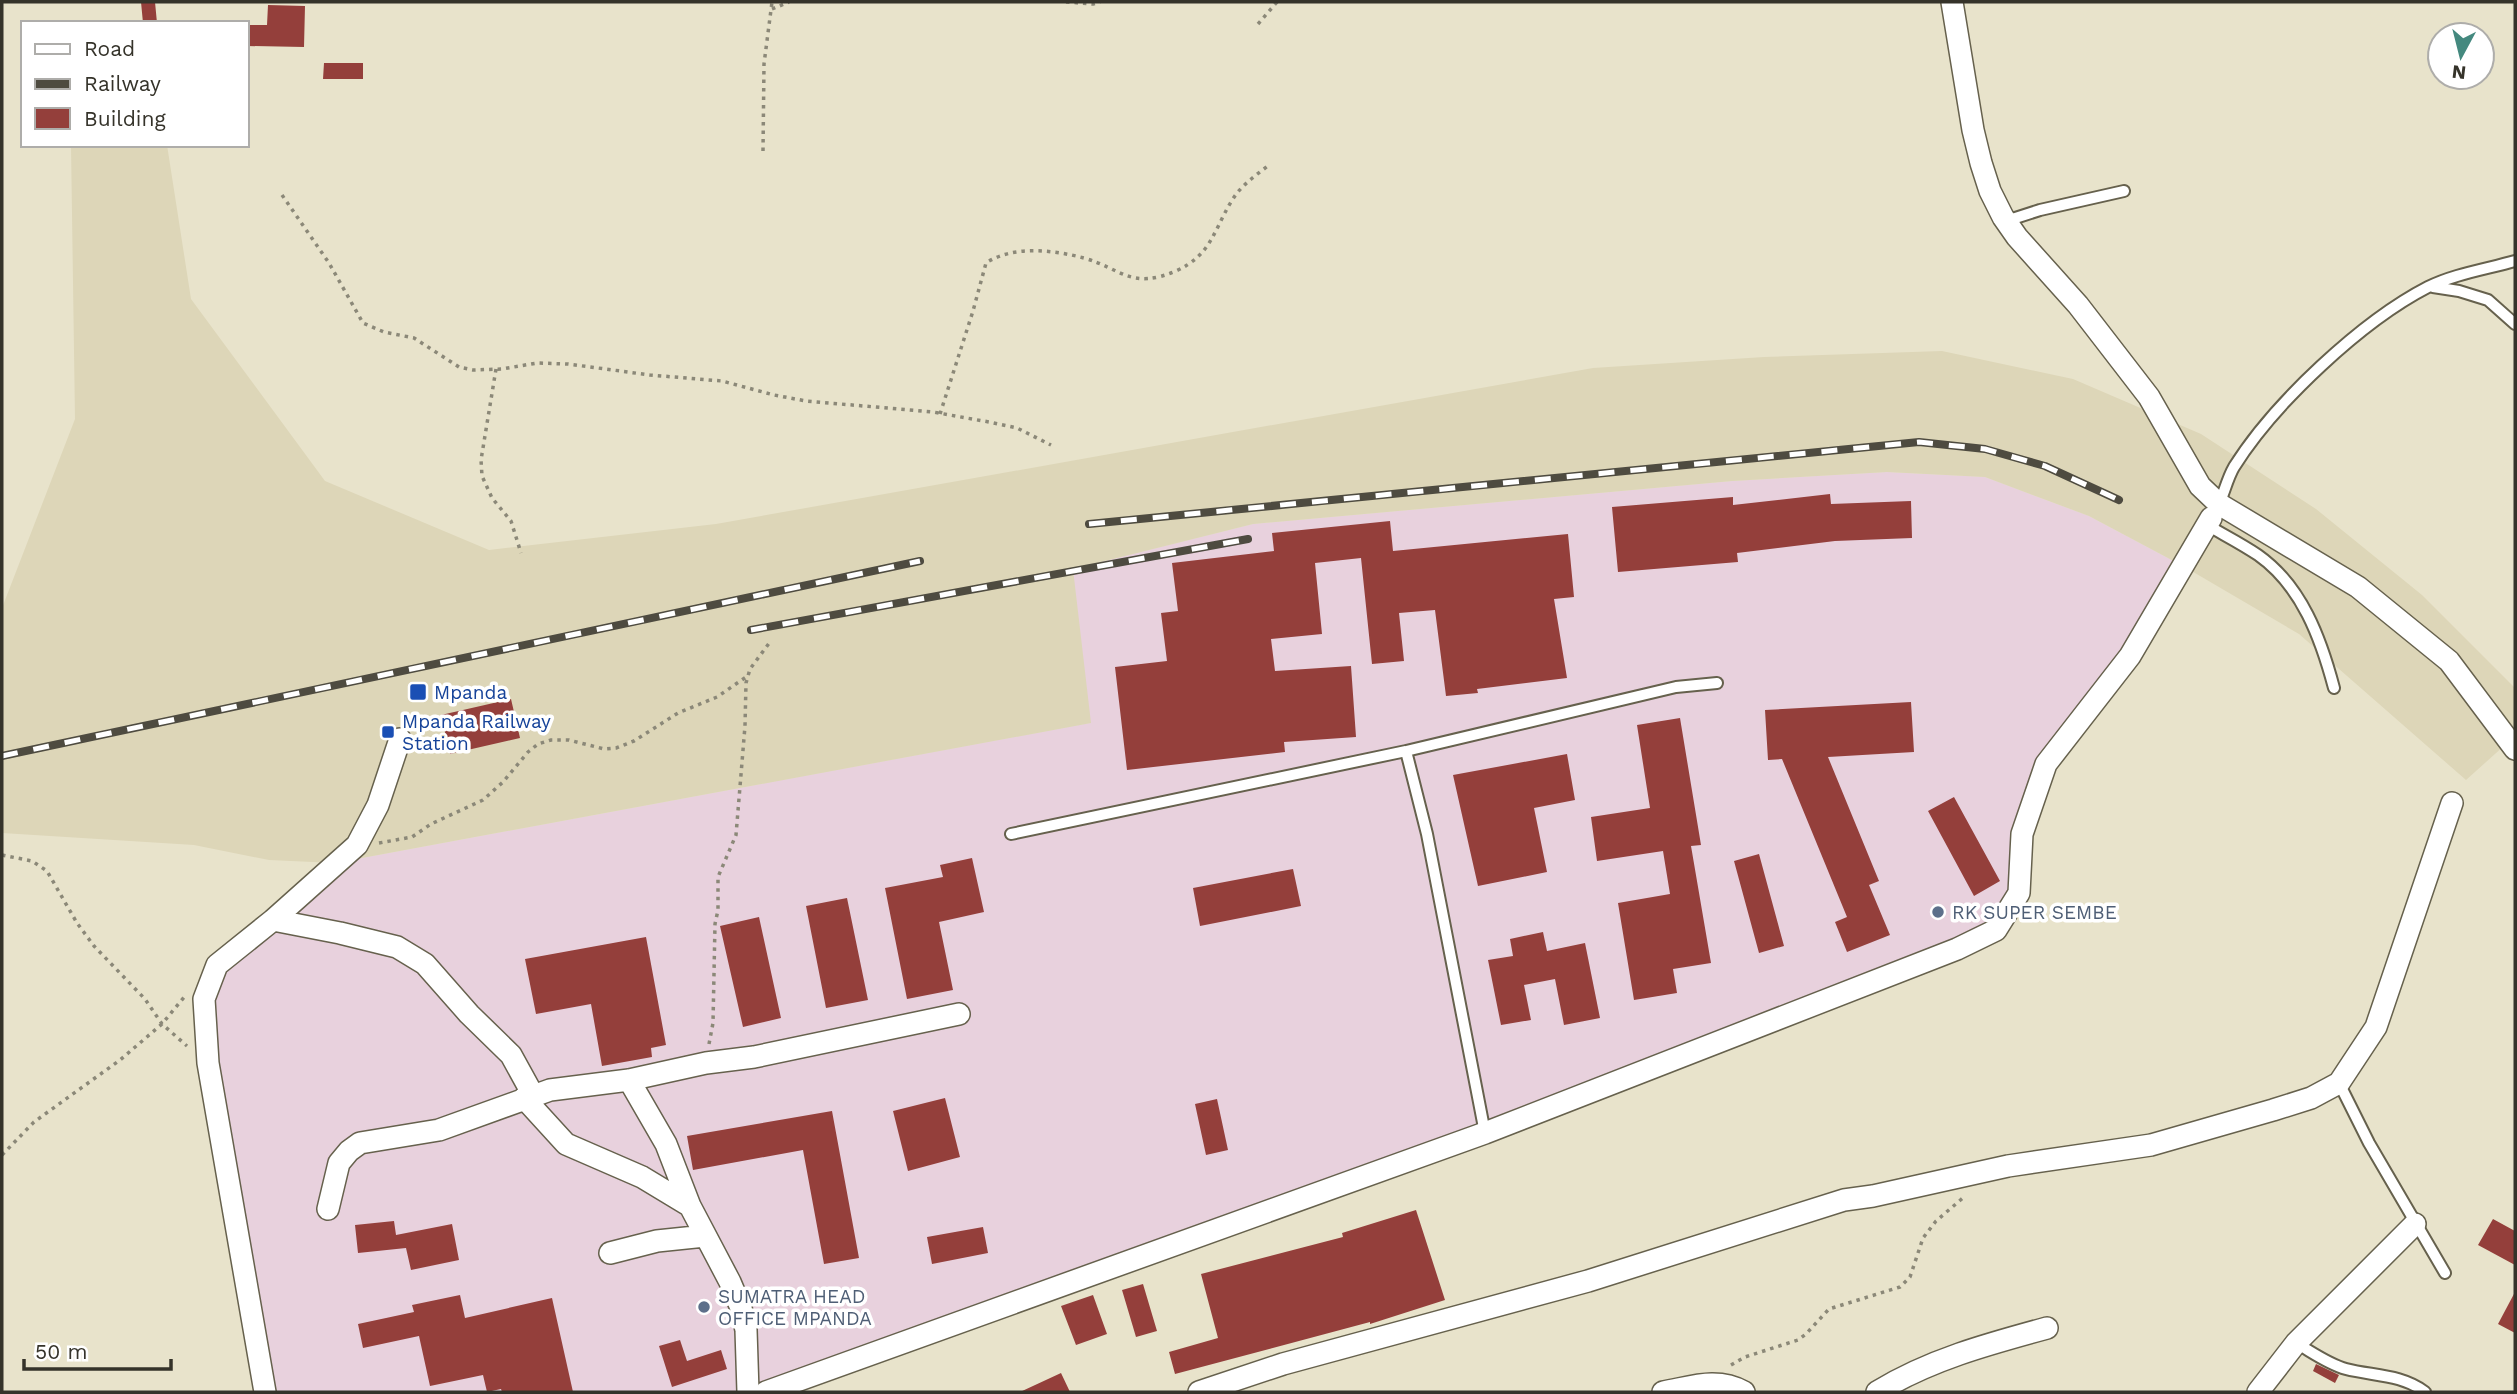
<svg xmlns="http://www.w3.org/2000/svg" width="2517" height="1394" font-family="'Work Sans',sans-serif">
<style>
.commercial{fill:#e8d1dd}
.built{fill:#ddd6b8}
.building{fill:#943f3b}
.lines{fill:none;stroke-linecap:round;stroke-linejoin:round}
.lane-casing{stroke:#66614d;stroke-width:14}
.street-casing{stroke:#66614d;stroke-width:24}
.path{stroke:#8b8878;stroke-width:3.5;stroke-dasharray:3.5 5;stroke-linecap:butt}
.lane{stroke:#fff;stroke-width:10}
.street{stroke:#fff;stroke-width:21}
.rail-casing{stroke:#4e4b40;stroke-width:8}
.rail{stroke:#fff;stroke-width:5;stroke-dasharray:16;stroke-linecap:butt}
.transit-dot{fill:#1a4fb4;stroke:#fff;stroke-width:2.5}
.service-dot{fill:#5c6f8a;stroke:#fff;stroke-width:2.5}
.labels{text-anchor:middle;stroke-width:7;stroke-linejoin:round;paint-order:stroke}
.transit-label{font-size:19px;fill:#164399;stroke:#fff;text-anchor:start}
.service-label{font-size:19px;fill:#4e5e75;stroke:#fff;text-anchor:start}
</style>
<rect width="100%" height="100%" fill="#e8e3cb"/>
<path class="commercial" d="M1887,472L1985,477L2089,516L2183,566L2046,764L2019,893L1996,930L766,1392H265L208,1063L217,965L335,863L1090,723L1072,569L1253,524L1732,481Z"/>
<path class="built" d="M71,145H167L191,299L325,481L489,550L716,524L1593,368L1764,357L1942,351L2073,379L2201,434L2316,509L2422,595L2515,688V736L2466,780L2299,634L2183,566L2089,516L1985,477L1887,472L1732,481L1253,524L1073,569L1091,723L335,863L269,860L194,845L2,833V608L75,419Z"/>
<path class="building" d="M141,2H155L157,23H143Z
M268,5L305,6L304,47L247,46V25H267Z
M324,63H363V79H323Z
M1830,494L1831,504L1911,501L1912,538L1835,541L1737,553L1738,562L1618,572L1612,507L1733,497V505Z
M1390,521L1393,551L1568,534L1574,597L1554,599L1567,678L1477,689L1478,693L1446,696L1435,610L1399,613L1404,661L1372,664L1361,558L1315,563L1322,634L1271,639L1275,671L1351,666L1356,737L1284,742L1285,752L1127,770L1115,667L1167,661L1161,613L1178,611L1172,563L1274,551L1272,533Z
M511,699L520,738L450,754L441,715Z
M1911,702L1914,752L1828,757L1879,881L1869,885L1890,935L1847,952L1835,922L1847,917L1782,759L1768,760L1765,710Z
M1680,718L1701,845L1691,846L1711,963L1673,969L1677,993L1634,1000L1618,903L1670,894L1663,851L1597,861L1591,817L1650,808L1637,725Z
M1567,754L1575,800L1534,808L1547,872L1478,886L1453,775Z
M1954,797L2000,881L1974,896L1928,811Z
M1759,854L1784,946L1759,953L1734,861Z
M972,858L984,912L939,922L953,990L907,999L885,888L943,877L940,865Z
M1293,869L1301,906L1200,926L1193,888Z
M847,898L868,1000L826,1008L806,906Z
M759,917L781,1018L743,1027L720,926Z
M1543,932L1547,951L1585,943L1600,1018L1564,1025L1555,979L1524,985L1531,1020L1501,1025L1488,960L1513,956L1510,939Z
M646,937L666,1045L651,1048L652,1057L602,1066L591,1004L536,1014L525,959Z
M945,1098L960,1157L908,1171L893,1111Z
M1217,1099L1228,1150L1206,1155L1195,1104Z
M832,1111L859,1258L824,1264L803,1150L693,1170L687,1136Z
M1416,1210L1445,1300L1370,1324V1322L1175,1374L1169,1352L1218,1338L1201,1274L1343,1237L1342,1233Z
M2493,1219L2515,1231V1265L2478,1245Z
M394,1221L396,1235L452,1224L459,1260L411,1270L406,1248L358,1253L355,1225Z
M983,1227L988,1253L932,1264L927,1237Z
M1143,1284L1157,1331L1136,1337L1122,1290Z
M2515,1292V1333L2498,1324Z
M460,1295L465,1318L552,1298L573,1392H502L501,1389L487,1392L483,1375L430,1386L419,1336L363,1348L358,1324L414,1312L412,1305Z
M1093,1295L1107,1334L1076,1345L1061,1306Z
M680,1340L687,1361L721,1350L727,1369L672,1387L659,1346Z
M2316,1364L2339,1375L2335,1383L2313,1371Z
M1061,1373L1070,1392H1020Z"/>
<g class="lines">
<g class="lane-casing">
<path id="lane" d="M2006,221L2040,210L2124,191
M2433,287L2459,291L2488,300L2515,324
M2218,506C2224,494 2227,479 2234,467C2274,403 2362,321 2428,287C2454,274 2487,269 2515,261
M2207,525C2224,535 2242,544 2258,555C2302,586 2321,639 2334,688
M1406,751L1427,834L1485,1133
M1011,834L1406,751L1676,687L1717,683
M2339,1083L2369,1143L2445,1273
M2296,1343C2312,1352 2328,1364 2346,1369C2373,1376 2401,1374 2425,1392"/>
</g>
<g class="street-casing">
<path id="street" d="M1952,2L1973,130L1981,163L1990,191L2003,217L2017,237L2078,305L2149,397L2200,486L2219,504L2358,587L2449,661L2515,749
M273,920L340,933L397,947L425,964L469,1014L511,1055L533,1095
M629,1080L666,1144L690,1206L730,1282L741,1308L746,1330L748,1392
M524,1098L566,1144L642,1177L690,1206
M328,1209L339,1163L349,1151L360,1143L439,1130L550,1090L629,1080L706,1063L754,1057L959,1014
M610,1253L657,1241L705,1236
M265,1392L208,1063L204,999L217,965L273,920L357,845L378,805L400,739
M766,1392L1485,1133L1957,949L1996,930L2019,893L2022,834L2046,764L2130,656L2211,518
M1199,1392L1283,1364L1588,1281L1844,1200L1873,1196L2008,1166L2151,1145L2273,1110L2311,1098L2339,1083L2376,1027L2452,803
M1663,1392C1692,1387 1717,1377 1744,1392
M1877,1392C1929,1360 1988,1344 2047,1328
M2258,1392L2296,1343L2415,1224"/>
</g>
<path class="path" d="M1066,2L1093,4L1100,2
M772,9L789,2
M1258,24L1277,2
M763,151L764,64L772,2
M282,195L329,263L363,323L384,332L414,338L459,367L473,370L502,369L537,363L568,364L650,375L722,381L774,395L806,401L933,412L989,422L1017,428L1051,445
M496,369L481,460L482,476L492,498L511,521L521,553
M940,414L973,311L986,263C1013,245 1054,250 1084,258C1122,269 1131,290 1176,271C1211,255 1213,232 1231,202C1240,186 1255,176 1269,165
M379,843L412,837L431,824L483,800L503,782L528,752L538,744L551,740H569L604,749L616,748L634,741L678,713L717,697L749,675
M2,855L32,861L47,871L77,923L94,946L145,999L162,1024L187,1046
M709,1044L713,1023L715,924L718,910V877L736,835L745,726L746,683L750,669L770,642
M2,1155L34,1122L120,1060L162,1024L185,996
M1731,1365L1745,1357L1798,1340L1806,1334L1829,1309L1900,1287L1910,1277L1923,1238L1936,1221L1964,1197"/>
<use href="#lane" class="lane"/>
<use href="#street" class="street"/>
<g class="rail-casing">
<path id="rail" d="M1089,524L1919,442L1985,449L2045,466L2119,500
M751,630L1248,539
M2,756L920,561"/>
</g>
<use href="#rail" class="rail"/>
</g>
<g class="transit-dot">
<rect x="409" y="683" width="18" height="18" rx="3.5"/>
<rect x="381" y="725" width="14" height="14" rx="3.5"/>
</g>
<g class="service-dot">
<circle cx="1938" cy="912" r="7"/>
<circle cx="704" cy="1307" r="7"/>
</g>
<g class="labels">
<g class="transit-label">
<text x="434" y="699">Mpanda</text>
<text x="402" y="728">Mpanda Railway<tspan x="402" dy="22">Station</tspan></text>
</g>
<g class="service-label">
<text x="1952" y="919">RK SUPER SEMBE</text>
<text x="718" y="1303">SUMATRA HEAD<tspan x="718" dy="22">OFFICE MPANDA</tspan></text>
</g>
</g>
<rect width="2517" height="1394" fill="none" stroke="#35332a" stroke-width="7"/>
<rect x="21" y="21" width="228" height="126" fill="#ffffff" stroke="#aeadaa" stroke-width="2"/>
<rect x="35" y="44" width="35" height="10" fill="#ffffff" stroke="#aeadaa" stroke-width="2"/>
<text x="84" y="56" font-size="21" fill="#35332a">Road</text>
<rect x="35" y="79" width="35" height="10" fill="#4e4b40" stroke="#aeadaa" stroke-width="2"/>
<text x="84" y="91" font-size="21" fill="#35332a">Railway</text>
<rect x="35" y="108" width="35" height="21" fill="#943f3b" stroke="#aeadaa" stroke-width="2"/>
<text x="84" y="126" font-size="21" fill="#35332a">Building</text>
<g transform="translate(2461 56) rotate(187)"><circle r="33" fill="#ffffff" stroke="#aeadaa" stroke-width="2"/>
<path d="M0-5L12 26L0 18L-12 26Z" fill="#44897f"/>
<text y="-10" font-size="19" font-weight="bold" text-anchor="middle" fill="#35332a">N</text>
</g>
<path d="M24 1359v10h147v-10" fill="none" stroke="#35332a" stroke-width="3.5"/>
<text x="35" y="1359" font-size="21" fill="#35332a" stroke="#ffffff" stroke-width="5" paint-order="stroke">50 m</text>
</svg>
